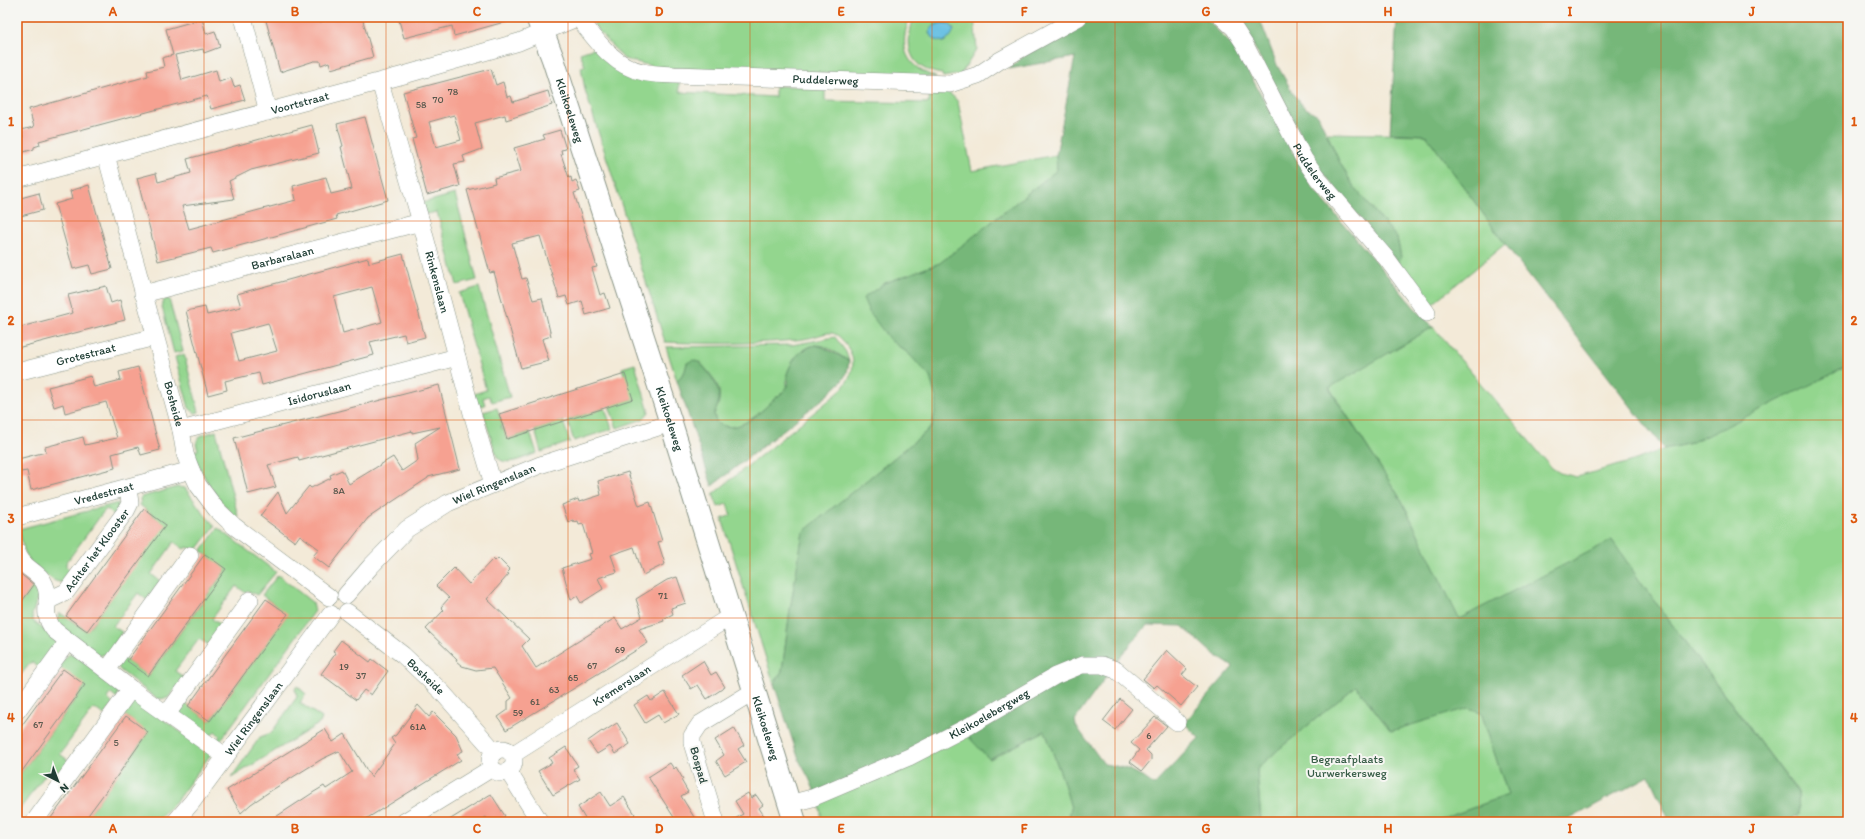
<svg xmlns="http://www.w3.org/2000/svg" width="1865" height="839" font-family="Itim,sans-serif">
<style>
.green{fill:#93d68e;stroke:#598a61;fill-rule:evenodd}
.forest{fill:#76b779;stroke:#4a7a56;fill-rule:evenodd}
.water{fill:#66bfe3;stroke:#427e8c}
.building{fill:#f6a191;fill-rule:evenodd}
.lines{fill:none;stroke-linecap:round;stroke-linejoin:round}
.street-casing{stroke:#899486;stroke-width:18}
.secondary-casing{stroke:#899486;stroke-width:24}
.street{stroke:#fff;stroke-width:17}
.secondary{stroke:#fff;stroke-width:22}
.grid{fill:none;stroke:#de580e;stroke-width:1;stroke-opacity:0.55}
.labels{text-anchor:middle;stroke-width:4;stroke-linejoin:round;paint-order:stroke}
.number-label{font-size:10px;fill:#55564b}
.street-label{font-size:12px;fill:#1f3d34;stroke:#f6f6f2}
.park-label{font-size:12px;fill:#365c46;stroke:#f6f6f2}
.neatline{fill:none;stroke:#de580e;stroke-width:1.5}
.grid-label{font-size:13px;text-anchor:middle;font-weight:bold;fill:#de580e}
</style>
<rect width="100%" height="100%" fill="#f6f6f2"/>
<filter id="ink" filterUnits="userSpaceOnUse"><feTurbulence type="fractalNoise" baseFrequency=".025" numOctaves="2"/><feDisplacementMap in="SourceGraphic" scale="8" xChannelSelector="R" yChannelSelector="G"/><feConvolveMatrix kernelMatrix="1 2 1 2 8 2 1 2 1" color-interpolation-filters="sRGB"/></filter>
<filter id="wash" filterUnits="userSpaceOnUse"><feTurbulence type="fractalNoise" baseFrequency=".012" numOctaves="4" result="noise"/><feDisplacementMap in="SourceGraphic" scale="16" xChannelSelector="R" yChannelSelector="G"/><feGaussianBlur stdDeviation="0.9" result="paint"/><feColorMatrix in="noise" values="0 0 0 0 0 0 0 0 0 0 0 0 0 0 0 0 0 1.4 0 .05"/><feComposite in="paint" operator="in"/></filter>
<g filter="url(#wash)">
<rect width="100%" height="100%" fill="#f3ead8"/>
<path class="green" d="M599,17H910C898,47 905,67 936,77L660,68L624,59L594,26L596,20Z
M914,17H974L977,49L961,74L943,77L942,74C908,69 904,46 914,17ZM941,23H947V40L943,42L933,39L929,33L933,26Z
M595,48L611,66L624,73L679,81V92L775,97V86L825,87V101L929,103L930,89C942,90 950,91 958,102L972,171L1056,155L1057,170L940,263L885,283L890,340C911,355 938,374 937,403C936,411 933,419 932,427L803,532L790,610L782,671L774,684L722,519L731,515L727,504L718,507L713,494L838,393C852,378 859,362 846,345C842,339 839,335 832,333C825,332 816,337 809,338C801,340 792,340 784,341C745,344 705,344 665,342L585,90L581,67L585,66L580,53Z
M1327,133L1426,135L1505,244L1430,306L1398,264L1401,257L1397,238L1354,187L1339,161Z
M455,194L477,280L457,285L437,212L426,214L422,203Z
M479,287L510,397L492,402L489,396L483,398L485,405L482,406L476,404L474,394L486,390L459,293Z
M169,299L183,351L174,353L162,307L164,300Z
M1433,327L1552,468L1560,473L1577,477L1636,460L1664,449L1687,444L1848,366V822H1800L1797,816L1799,815L1798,792L1644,587L1612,541L1459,619L1402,501L1329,387Z
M835,337L846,352L849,361C840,356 826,344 816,345C803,346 789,363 787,375C786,383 789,384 783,392C780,396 775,398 771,402C758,415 736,436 716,422L714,414C727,390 715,380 700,362L687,363L685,371L677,381L666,347L792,345Z
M184,354L199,412L195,413L189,408L175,357Z
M635,364L649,412L643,419L617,428L609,406L632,399L622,368Z
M497,408L503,425L501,426L502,429L504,428L507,439L530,432L537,453C525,457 506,468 497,457L483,412Z
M605,408L612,429L574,441L567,420Z
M563,421L570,442L541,452L535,430Z
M216,431L238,516L237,518C216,499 203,478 193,452L198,450L196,444L200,436Z
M178,487L185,488L204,514L215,526L196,551L187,547L184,549L174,542L151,574L160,581L147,600L138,593L113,626L122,632L109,653L98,656L61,628L57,620L60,613L87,631L165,525L140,505L141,497Z
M118,503L119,507L114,516L107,509L104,511L66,563V567L73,572L65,582C55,583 52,579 45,574C23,558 25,554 19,529Z
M218,528L276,572L257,595L248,591L246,593L236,586L212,619L222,626L209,645L199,639L175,671L185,678L168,698L157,699L120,670L118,666L122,657L148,676L226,570L201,551Z
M278,575L313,603L315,611L218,744L215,742L220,736L215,731L209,738L180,714L183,702L210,721L287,615L262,595Z
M35,583L39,593L32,615L33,621L54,638L57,644L40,668L31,662L17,680V608Z
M70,654L76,655L119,689L117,698L111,693L107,698L113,704L104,715L94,708L60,754L69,761L57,777L48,771L17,813V778L85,686L58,666L67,656Z
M297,686L306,694L300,703L322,718L320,723L231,778L260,737L271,733L297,697L295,689Z
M1356,686L1391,731L1468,707L1481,712L1508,795L1434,822H1261L1257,769L1279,749Z
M138,701L211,754L176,801L156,822H83L148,733L122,713L130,703Z
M1045,731L1063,780L1071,808L1068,822H821V812L815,792L965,732L990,759Z"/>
<path class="forest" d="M1096,17H1201L1209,21L1236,50L1314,189L1413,306L1433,327L1329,388L1402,501L1459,619L1612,540L1644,587L1798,793L1799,815L1786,822H1670L1649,776L1564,822H1434L1508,795L1481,712L1468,708L1391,731L1356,686L1279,749L1257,769L1261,822H1068L1071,808L1063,780L1045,731L989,759L964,732L815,792L809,778L799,760L774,684L782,671L790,610L803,532L932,427L937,402L930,377L908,353L890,340L869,312L863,298L885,283L940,263L1057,170L1056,155L1075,57L1009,69C1033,45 1065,31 1096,17ZM1147,625L1182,626L1211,652L1233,667L1184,723L1199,738L1154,785C1134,770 1128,768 1104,764L1076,726L1075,720L1117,661Z
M1229,17H1259L1277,65L1294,95L1304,107L1318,115L1339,161L1354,187L1397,238L1401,257L1398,264L1319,168L1252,43Z
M1397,17H1848V366L1713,433L1687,444L1664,449L1505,244L1426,135L1390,133Z
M815,345L823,347L849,361L847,373L841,382L824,398L712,486L677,381L685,371L687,363L693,360C700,362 702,365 707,371C719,386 723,396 714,414L716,422C736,436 758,415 771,402C777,396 786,392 788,384C789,381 787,378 787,375C788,370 792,362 795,358C800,351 808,348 815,345Z"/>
<path class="water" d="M941,23L950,24L954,30L950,38L943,42L933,39L929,33L933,26Z"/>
<g id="blocks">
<path class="building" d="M265,17H319L320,22L339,17H362L373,57L331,69L329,62L321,65L320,61H314L280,72Z
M398,17H508V21L454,36L452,26L404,38Z
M202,19L206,34L215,31L220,47L204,53L203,49L175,55L182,80L216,70L219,82L231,78L234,87L240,85L245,100L211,109L207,96L39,141L40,145L34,147V149L17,154V139L23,138L21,130L34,127L29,109L148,76L147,71L164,67L162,58L173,55L166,29Z
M491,69L496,85L503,82L507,97L511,96L513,102L548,91L552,105L506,120L505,115L475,123L482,149L463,156L465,162L454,164L460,186L427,195L412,139L416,138L403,92ZM454,115L461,140L436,147L429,122Z
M365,117L388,200L336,215L337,219L213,253L211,248L158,261L137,178L156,173L158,182L191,173L187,159L312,125L319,153L251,170L229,181L234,199L182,206L189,229L296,200L293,186L326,177L331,194L352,189L341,147L343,146L337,124Z
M560,130L566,149L561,150L562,154H561L569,178L571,177L572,182L576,180L580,191L574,193L597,267L592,268L600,295L605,293L610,308L586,315L582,301L569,305L566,296L559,298L540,236L512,243L522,279L526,278L533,300L542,298L551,336L542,339L549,361L521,368L494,272L490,273L467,190L495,183L494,178L521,171L514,148L545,139L543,135Z
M89,185L112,269L92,274L89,265L73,269L55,204L72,199L70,191Z
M39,193L43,210L17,217V199Z
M403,254L425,337L406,342L404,334L370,342L374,355L262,385L259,373L225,381L227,390L208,395L186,311L205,307L207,315L241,307L237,294L368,258L369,263ZM372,287L382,322L343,333L334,297ZM268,323L277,351L239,361L231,333Z
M106,286L111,303L120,300L125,320L17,348V328L73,313L68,295Z
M138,367L160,450L141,455L138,447L112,454L115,468L31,490L27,471L21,472L18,459L46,452L45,447L83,437L85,445L117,438L106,402L65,413L63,404L54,407L48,387L91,376L94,387L121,380L119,372Z
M625,374L633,399L507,439L499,414Z
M439,385L460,469L428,477V478L368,518L329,568L313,556L319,549L300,535L295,542L260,516L278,492L287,513L309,486L311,488L331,478L330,475L342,470L349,484L393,457L402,471L418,460L415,443L440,427L412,433V431L299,461L298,457L268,465L276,487L248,494L234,438Z
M628,472L639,506L650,502L662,541L658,542L665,564L643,575L634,547L611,555L617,572L598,578L603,589L581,603L577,596L571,600L562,568L591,559L589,554L592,553L583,524L579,525L578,521L574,522L573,520L568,522L562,505L578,499L579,502L601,495L598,481Z
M144,509L166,525L87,631L66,616Z
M205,554L226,569L148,676L127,661Z
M498,558L510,570L507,573L509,574L487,599L529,639L522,646L536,668L615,618L622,629L642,617L636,599L667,580L677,577L686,603L671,608L673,614L663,619L664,621L639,629L648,643L506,730L498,717L508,710V701L512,698L493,668L476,670L462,666L456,661L457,659L426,629L444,610L441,607L449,598L436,586L454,568L469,584L493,559L495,561Z
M17,571L34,585L17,608Z
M266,599L288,614L210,721L188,706Z
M341,640L370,662L372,659L388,671L371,695L364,690L356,700L321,674L336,653L333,651Z
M1167,650L1187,669L1182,675L1197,687L1181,706L1157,685L1154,688L1143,679Z
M703,661L711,675L716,672L725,687L707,699L698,685L691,689L682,675Z
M63,669L85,685L17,778V732Z
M665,692L679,714L663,723L658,715L645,723L634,705L648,696L651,701Z
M1120,699L1132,709L1115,730L1103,721Z
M418,705L429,717L433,712L456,735L463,751L457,754L461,760L361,822H268L314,792L324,786L326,789L352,772L339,751L322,759L272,790L251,804L241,813L227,790L325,729L333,742L345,734L371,777L395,744L391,738L396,735Z
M126,716L148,732L120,772L83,822H48Z
M1155,717L1167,726L1146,750L1151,755V760L1142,771L1130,762L1139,750L1131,743Z
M617,723L630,744L615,754L610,746L597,754L588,741L602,731L603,732Z
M734,728L744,745L738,749L746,762L725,775L716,761L724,755L715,740Z
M566,747L578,766L573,769L580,779L553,795L538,771L552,763L549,758Z
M670,763L674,769L676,767L683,779L681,780L688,792L681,796L697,822H677L648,777Z
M601,792L610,806L624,797L635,814L627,822H587L578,807Z
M748,793L751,798L756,795L763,805L759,808L768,822H730L743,814L735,801Z
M491,794L505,816L496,822H489L486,817L478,822H446Z"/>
</g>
</g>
<g filter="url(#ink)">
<use href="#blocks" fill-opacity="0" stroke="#899486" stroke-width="1"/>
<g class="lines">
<g class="street-casing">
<g id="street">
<path d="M243,17L268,112"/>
<path id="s1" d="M578,17C596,40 613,66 643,72C653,75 664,74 674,75L950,84L978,75L999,61L1079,17"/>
<path id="s2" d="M1222,17L1234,28L1245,45L1304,159L1319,180L1387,259L1427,313"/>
<path id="s3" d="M380,82L421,222L472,413L493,484"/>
<path id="s4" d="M106,155L181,430L185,454L191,470L198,485L216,509L234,526L329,597"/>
<path id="s5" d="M17,179L404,75L519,42L579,17"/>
<path id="s6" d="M143,294L421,222"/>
<path id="s7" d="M17,372L155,337"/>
<path id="s8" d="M181,430L457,357"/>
<path id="s9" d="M17,517L191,470"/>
<path d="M17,552C22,569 40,571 45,585C53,602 39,611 54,630L131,689L225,756"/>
<path id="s10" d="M346,595L371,566L407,529L448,503L540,465L671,423"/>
<path id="s11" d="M47,601L66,592L126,511L130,503L128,488"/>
<path id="s12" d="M347,612L403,655L441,691L495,752"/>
<path d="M107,670L190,555"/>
<path d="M17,711L68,641"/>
<path d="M167,714L250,600"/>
<circle cx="502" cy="761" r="12"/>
<path id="s13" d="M512,755L731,616"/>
<path d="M508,771L540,822"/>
<path id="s14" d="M789,804L812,798L909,757L969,726L1055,676L1082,665H1102L1116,670L1177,722"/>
<path d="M34,822L131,689"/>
<path id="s15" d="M175,822L192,802L331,614"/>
<path d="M404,822L492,768"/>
<path d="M716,822L692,743V736L700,724L754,691"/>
</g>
</g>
<g class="secondary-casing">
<g id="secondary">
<path id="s16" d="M537,17L553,59L671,423L795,822"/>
</g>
</g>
<use href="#street" class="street"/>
<use href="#secondary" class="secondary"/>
</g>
</g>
<path class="grid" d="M204,17V822M386,17V822M568,17V822M750,17V822M932,17V822M1115,17V822M1297,17V822M1479,17V822M1661,17V822M17,221H1848M17,420H1848M17,618H1848"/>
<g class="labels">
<g class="number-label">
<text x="453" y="95">78</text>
<text x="438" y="103">70</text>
<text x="421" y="108">58</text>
<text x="339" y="494">8A</text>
<text x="663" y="599">71</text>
<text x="620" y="653">69</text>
<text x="592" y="669">67</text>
<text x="344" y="670">19</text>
<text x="361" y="679">37</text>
<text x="573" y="681">65</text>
<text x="554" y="693">63</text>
<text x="535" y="705">61</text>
<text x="518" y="716">59</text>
<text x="38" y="728">67</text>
<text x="418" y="730">61A</text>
<text x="1149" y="739">6</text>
<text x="116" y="746">5</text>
</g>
<g class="street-label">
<text dy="4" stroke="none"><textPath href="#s1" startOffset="270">Puddelerweg</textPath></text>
<text dy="4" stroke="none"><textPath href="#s5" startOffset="293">Voortstraat</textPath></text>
<text dy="4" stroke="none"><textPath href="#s16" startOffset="99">Kleikoeleweg</textPath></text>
<text dy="4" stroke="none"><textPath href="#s2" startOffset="181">Puddelerweg</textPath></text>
<text dy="4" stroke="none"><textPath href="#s6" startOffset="144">Barbaralaan</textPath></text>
<text dy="4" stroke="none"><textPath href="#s3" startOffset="208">Rinkenslaan</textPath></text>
<text dy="4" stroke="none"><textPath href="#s7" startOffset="71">Grotestraat</textPath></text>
<text dy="4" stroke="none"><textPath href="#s8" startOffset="143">Isidoruslaan</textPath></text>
<text dy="4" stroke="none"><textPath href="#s4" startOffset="258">Bosheide</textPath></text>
<text dy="4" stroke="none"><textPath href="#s16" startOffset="423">Kleikoeleweg</textPath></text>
<text dy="4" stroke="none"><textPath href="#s10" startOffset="188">Wiel Ringenslaan</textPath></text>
<text dy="4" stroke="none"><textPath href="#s9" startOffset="90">Vredestraat</textPath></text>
<text dy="4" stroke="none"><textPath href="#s11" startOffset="73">Achter het Klooster</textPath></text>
<text dy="4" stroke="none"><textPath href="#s12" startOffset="102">Bosheide</textPath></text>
<text dy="4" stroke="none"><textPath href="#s13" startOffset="130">Kremerslaan</textPath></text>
<text dy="4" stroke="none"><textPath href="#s14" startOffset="220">Kleikoelebergweg</textPath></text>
<text dy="4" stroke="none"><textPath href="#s15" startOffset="130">Wiel Ringenslaan</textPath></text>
<text dy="4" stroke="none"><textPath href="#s16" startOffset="747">Kleikoeleweg</textPath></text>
<text transform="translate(699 765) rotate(74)" y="4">Bospad</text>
</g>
<g class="park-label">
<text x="1347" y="763">Begraafplaats<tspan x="1347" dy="14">Uurwerkersweg</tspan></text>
</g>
</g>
<rect width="1865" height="839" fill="none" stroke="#f6f6f2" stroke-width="44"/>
<g transform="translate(58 781) rotate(138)" stroke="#f6f6f2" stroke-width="3" paint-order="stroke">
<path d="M0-3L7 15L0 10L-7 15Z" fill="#1f3d34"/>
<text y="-6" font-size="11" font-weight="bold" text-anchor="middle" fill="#1f3d34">N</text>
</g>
<rect x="22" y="22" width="1821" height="795" class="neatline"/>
<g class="grid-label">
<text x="113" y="16">A</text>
<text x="295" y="16">B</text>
<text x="477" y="16">C</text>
<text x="659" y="16">D</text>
<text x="841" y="16">E</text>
<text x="1024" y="16">F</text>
<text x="1206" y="16">G</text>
<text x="1388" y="16">H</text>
<text x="1570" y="16">I</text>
<text x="1752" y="16">J</text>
<text x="11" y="126">1</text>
<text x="1854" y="126">1</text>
<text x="11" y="325">2</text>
<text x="1854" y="325">2</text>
<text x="11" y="523">3</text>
<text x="1854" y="523">3</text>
<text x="11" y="722">4</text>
<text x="1854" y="722">4</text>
<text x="113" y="833">A</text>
<text x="295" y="833">B</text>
<text x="477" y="833">C</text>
<text x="659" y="833">D</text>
<text x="841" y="833">E</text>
<text x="1024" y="833">F</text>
<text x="1206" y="833">G</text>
<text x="1388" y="833">H</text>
<text x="1570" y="833">I</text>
<text x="1752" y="833">J</text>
</g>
</svg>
